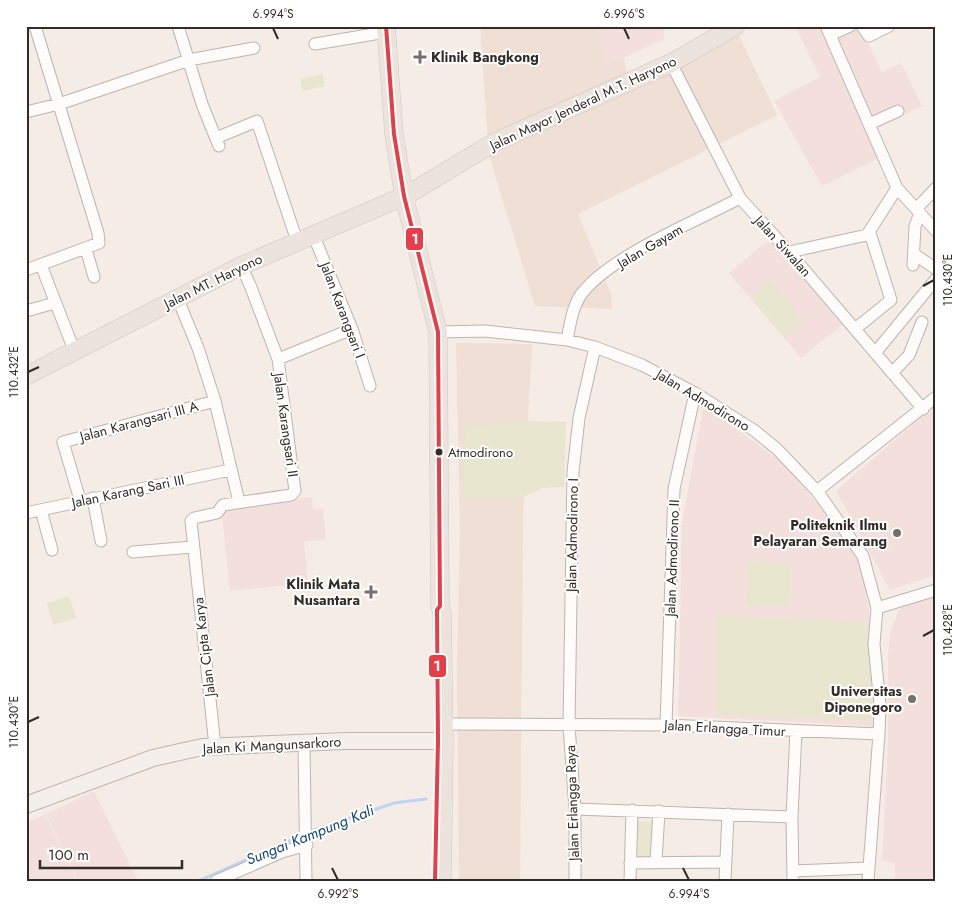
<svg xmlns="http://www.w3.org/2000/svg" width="962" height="907" font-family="Jost,sans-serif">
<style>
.built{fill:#efdfd4}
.education{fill:#f3e0dd}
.green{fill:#e8e6ce}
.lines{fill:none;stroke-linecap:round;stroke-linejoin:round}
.stream{stroke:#bdd4f2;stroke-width:3}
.street-casing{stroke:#bcb5b0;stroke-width:13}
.secondary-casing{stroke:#bcb5b0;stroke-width:18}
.primary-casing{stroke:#cecac6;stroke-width:19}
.street{stroke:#fefcfb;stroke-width:11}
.secondary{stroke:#f5efec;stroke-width:16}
.primary{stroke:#ece3dc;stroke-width:18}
.bus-1-casing{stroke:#fff;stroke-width:8}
.bus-1{stroke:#e83d46;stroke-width:4}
.ticks{fill:none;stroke:#322c28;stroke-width:2}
.poi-dot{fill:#766f6a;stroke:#fff;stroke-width:2}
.bus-dot{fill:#322c28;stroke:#fff;stroke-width:2}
.labels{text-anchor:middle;stroke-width:4;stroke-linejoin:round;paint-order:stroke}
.bus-label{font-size:13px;fill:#322c28;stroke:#fff;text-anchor:start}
.poi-label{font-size:14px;font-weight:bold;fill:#322c28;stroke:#fff;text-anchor:end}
.street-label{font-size:14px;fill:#322c28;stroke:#fff}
.water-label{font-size:15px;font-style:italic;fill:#114479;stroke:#fff}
.line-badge{stroke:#fff;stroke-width:2}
.badge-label{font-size:14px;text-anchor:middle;font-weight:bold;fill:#fff}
.neatline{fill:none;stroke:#322c28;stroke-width:2}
.ticks-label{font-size:12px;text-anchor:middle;fill:#322c28}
</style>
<rect width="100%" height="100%" fill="#f5ece5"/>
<path class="built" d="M480,26H619L628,83L739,36L777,115L578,214L611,294L612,309L535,306L489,155Z
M456,343L532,344L523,513L520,881H459L457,668L460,531Z"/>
<path class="education" d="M601,26H664V39L602,68L599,29Z
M795,26H822L829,40L860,26L882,72L901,63L922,106L876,129L887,154L822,186L774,101L820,77Z
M770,239L842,325L801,358L729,273Z
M936,404V575L890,590L836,491Z
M704,405L783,463L859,553L869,612L873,681L872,726L678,716L682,522Z
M312,497L313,509L323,508L326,539L304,542L308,583L230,591L221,507Z
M936,595V881H895V863L882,860L888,743V654L890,633L899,609Z
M94,791L138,881H78L46,814Z
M45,814L77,881H26V823Z"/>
<path class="green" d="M322,74L325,86L303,91L300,79Z
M770,281L803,320L783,336L751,297Z
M521,421L566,422L564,487L543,488L523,497L463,499L465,427Z
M748,562L791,564L789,607L746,605Z
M69,596L76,618L53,625L47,603Z
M716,615L868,622L872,721L715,714Z
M634,821H654L655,860H636Z"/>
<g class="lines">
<path class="stream" d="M309,832L394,803L426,799
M198,881L303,835"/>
<g class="street-casing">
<path id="street" d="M178,26L202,104L219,146
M826,26L897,188L936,231
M862,26L869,36L889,26
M830,35L850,26
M315,44L386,32
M671,63L740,198L789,252L923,409
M26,112L59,104L189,60L254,48
M869,124L898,111
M216,138L257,121L297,241
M917,208L936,188
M313,234L352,329L370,386
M86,249L94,277
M789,252L867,235L897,188
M914,254L936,269
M41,265L74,350
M913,265L915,226L920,213
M26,270L99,243L98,233L35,26
M177,297L198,348L215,401L239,502
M26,311L55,303
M855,329L891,300L870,233
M438,332L485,331L567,340L595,347L642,365L695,393L755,431L777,449L817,491L863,556L877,608L874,644L880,704L879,734L666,725L444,724
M567,340C570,325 572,309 580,296C607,257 697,221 740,198
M875,353L936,279
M278,359L352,329
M892,373L909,355L922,322
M817,491L936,397
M93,498L101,541
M80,500L63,442L215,401
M41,510L52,550
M26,513L230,470
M133,552L192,547
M877,608L936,590
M666,725L674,489L695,393
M304,743L306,881
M215,746L191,521L194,518L217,513L223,505L291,495L295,491L278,359L250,285L241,266
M575,809L792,817
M656,862L659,811
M630,863L724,862
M793,871L869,868
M216,881L282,852L307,845
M575,881V809L569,726L573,472L579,418L595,347
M630,881L632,810
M725,881L728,814
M793,881L792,817L796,731
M868,881L879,734"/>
</g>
<g class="secondary-casing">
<path id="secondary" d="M26,805L153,758L202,747L346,741H438"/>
</g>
<g class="primary-casing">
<path id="primary" d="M386,26L394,134L404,196L438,332L440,606L442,613L444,741L442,881
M26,376L241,266L407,195L493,143L671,63L736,26"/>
</g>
<use href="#street" class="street"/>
<use href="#secondary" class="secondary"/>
<use href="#primary" class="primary"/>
<g class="bus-1-casing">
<path id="bus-1" d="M386,26L394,134L404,196L438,332L440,606L437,610L438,741L435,881"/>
</g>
<use href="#bus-1" class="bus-1"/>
</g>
<path class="ticks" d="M273,28L278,39M624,28L629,39M923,286L934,280M28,372L39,367M923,636L934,630M28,722L39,717M332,868L338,880M683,868L689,880"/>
<g class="poi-dot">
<path d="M417.5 49.5h5v5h5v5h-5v5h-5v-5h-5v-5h5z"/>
<circle cx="897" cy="533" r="5"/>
<path d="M368.5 584.5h5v5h5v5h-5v5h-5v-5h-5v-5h5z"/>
<circle cx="912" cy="699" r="5"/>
</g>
<circle class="bus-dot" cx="439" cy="452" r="4.5"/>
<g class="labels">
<g class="bus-label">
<text x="448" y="457">Atmodirono</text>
</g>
<g class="poi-label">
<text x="431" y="62" text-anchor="start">Klinik Bangkong</text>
<text x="887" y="530">Politeknik Ilmu<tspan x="887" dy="16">Pelayaran Semarang</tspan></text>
<text x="360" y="589">Klinik Mata<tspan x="360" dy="16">Nusantara</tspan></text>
<text x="902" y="696">Universitas<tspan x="902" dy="16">Diponegoro</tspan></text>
</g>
<g class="street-label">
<text transform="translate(583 103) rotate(-25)" y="5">Jalan Mayor Jenderal M.T. Haryono</text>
<text transform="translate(650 246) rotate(-30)" y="5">Jalan Gayam</text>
<text transform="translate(783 246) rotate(48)" y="5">Jalan Siwalan</text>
<text transform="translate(213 281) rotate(-26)" y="5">Jalan MT. Haryono</text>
<text transform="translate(343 310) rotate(69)" y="5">Jalan Karangsari I</text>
<text transform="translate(703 400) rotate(31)" y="5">Jalan Admodirono</text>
<text transform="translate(139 421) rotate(-15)" y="5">Jalan Karangsari III A</text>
<text transform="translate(286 425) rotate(82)" y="5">Jalan Karangsari II</text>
<text transform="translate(128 491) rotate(-12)" y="5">Jalan Karang Sari III</text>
<text transform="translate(572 535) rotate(-89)" y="5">Jalan Admodirono I</text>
<text transform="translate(672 558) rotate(-88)" y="5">Jalan Admodirono II</text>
<text transform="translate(204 647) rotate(-97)" y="5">Jalan Cipta Karya</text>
<text transform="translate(725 728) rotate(3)" y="5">Jalan Erlangga Timur</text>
<text transform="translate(272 745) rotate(-3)" y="5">Jalan Ki Mangunsarkoro</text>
<text transform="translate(572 803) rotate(-92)" y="5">Jalan Erlangga Raya</text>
</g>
<g class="water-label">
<text transform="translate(310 835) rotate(-22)" y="5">Sungai Kampung Kali</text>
</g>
</g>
<g class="line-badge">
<rect x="405" y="227" width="19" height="24" rx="5" fill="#e83d46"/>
<rect x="428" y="654" width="19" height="24" rx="5" fill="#e83d46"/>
</g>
<g class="badge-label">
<text x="415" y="244">1</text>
<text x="437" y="671">1</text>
</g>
<rect width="962" height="907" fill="none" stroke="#ffffff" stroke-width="55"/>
<path d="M40 860v8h142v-8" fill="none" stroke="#322c28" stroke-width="2.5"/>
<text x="48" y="860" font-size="15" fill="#322c28" stroke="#ffffff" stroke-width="4" paint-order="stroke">100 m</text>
<rect x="28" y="28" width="906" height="852" class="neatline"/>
<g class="ticks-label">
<text x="273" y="18">6.994°S</text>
<text x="624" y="18">6.996°S</text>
<text transform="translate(948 280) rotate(-90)" y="4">110.430°E</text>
<text transform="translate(14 372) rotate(-90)" y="4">110.432°E</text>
<text transform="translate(948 630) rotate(-90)" y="4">110.428°E</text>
<text transform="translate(14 722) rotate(-90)" y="4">110.430°E</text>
<text x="338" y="898">6.992°S</text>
<text x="689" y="898">6.994°S</text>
</g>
</svg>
